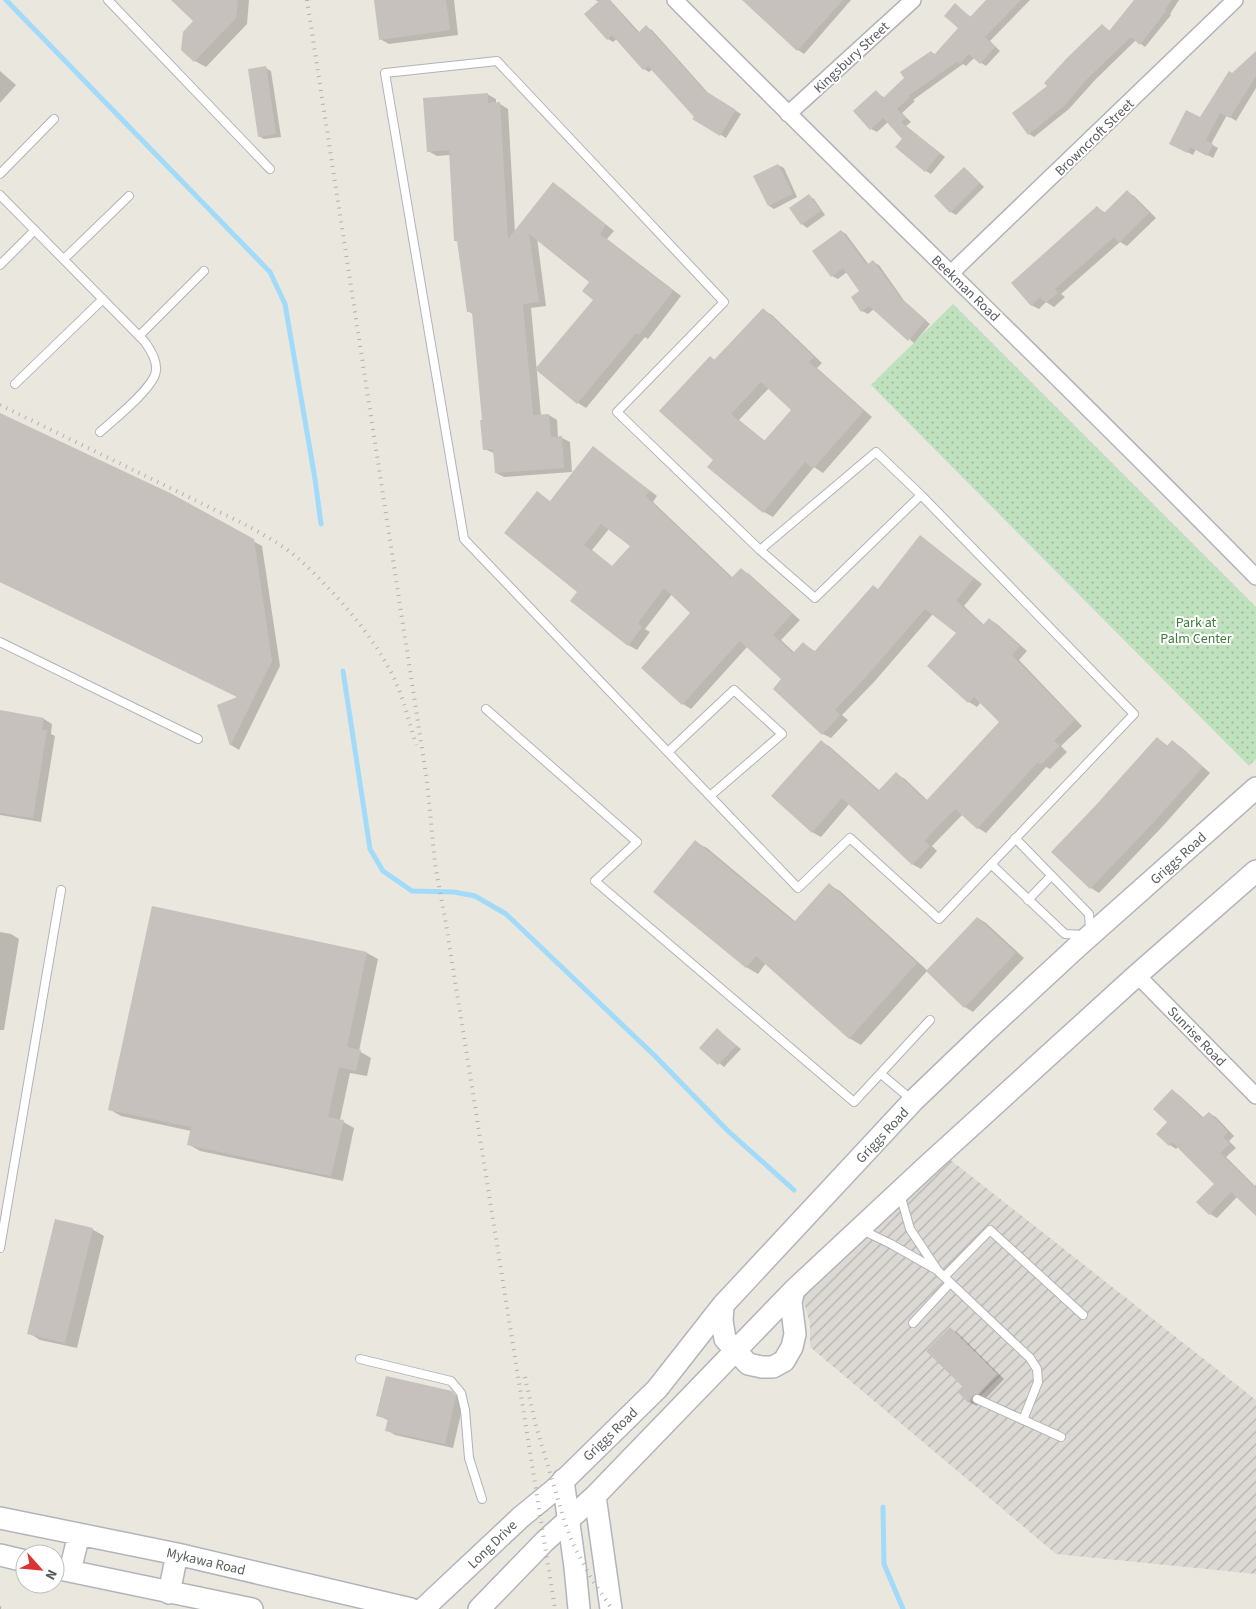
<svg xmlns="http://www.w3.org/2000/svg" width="1256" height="1609" font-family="'Source Sans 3',sans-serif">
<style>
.industrial{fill:url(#industrial-furrows)}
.park{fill:url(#park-dots)}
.shadow{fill:#0003;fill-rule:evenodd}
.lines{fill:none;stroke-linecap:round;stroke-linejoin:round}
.stream{stroke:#a1dbf9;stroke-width:5}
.building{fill:#c6c1bd;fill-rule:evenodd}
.lane-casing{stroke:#b0b3b7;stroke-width:10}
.street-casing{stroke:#b0b3b7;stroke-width:18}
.secondary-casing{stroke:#b1b5ba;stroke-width:24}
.lane{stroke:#fff;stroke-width:8}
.street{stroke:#fff;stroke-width:15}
.secondary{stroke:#fff;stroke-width:21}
.rail{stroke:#b0b1b1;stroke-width:4;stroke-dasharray:1 6;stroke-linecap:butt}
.labels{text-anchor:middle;stroke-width:4;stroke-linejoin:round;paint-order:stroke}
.street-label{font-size:14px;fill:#585c60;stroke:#fff}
.park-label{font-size:14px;fill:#3c7e39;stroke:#fff}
</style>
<defs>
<pattern id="industrial-furrows" width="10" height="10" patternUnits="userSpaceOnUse" patternTransform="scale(1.25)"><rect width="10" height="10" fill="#dcd9d4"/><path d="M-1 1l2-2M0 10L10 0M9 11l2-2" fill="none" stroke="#b5b3af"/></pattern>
<pattern id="park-dots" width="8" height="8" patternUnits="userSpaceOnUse" patternTransform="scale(1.25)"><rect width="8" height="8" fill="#c0e1bd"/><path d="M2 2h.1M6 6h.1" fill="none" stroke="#9fba9d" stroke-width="1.8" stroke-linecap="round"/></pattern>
</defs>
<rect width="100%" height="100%" fill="#eae7df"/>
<path class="industrial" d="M947,1159L952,1161L1256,1400V1574L1056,1554L810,1347V1324L803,1299L807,1290Z"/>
<path class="park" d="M953,304L1256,607V759L1249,766L871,385Z"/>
<path class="shadow" d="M173,0H249L247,24L206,67L195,61L194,21Z
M375,0H454L458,35L389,44L380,39Z
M595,0H610L640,33L646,27L652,30L709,94L741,114L726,138L694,118L695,117L653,69L649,72L644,69L617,39L613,42L608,39L600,2Z
M744,0H851L804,54L798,50Z
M987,0H1030L990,41L1000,51L986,66L974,58L966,66L963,64L913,100L915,101L902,113L911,122L906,126L945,157L931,174L926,171L903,139L888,122L877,132L871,129L855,111L876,92L885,98L931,52L936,55L960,28L955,5L971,17Z
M1136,0H1179L1170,14L1171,15L1145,47L1136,40L1095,80L1069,109L1034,137L1029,134L1049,86L1102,25L1110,31Z
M1256,53V88L1236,121L1227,115L1211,144L1218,148L1213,158L1196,149L1193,155L1170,143L1201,118L1233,75Z
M266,68L271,71L281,137L264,139L259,136Z
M0,71L16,85L0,103Z
M487,94L496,99V104H500L508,109L515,232L553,184L562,189L614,231L607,239L681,296L648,339L645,337L586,408L578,403L595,299L591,282L537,238L546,306L531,308L541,416L549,415L557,420L558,438H562L570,442L572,472L504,477L496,473L494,453L484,449L483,421L473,314L468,311L458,242L455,240L450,155L437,156L428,151Z
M778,165L784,168L797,197L774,209L769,206Z
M964,168L969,172L984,187L956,215L951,212Z
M1127,192L1134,196L1156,218L1127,246L1120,242L1061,294L1065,297L1054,307L1046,302L1039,309L1031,305L1097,208L1106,213Z
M809,196L814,199L825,215L807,228L802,224Z
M841,231L846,234L869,265L873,262L879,265L905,302L930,324L914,343L874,309L868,314L862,311L861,291L847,272L838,279L832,276Z
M763,310L772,315L822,363L817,368L872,417L823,473L814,467L773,517L764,512L709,467L714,460L710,357L715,360ZM769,388L793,410L765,441L739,420Z
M0,415L169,494L262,546L280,666L239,750L231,745L218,706L240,697L0,582Z
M594,448L657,496L653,502L733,578L741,570L749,574L800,620L781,640L795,653L804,644L816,652L879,590L920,537L928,542L982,584L964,606L984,625L989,619L997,624L1027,651L1019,660L1082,726L1061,746L1067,752L1050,769L1046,767L986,833L978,828L963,814L932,846L937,851L921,869L912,864L850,803L821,837L812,832L821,742L829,746L880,791L896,774L905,779L928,801L1001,722L981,702L977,707L969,702L958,633L933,614L874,682L842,715L848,720L831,738L823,734L783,679L748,646L691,709L683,704L692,613L672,594L645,629L650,632L637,650L628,645L578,592L538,493L551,502ZM609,529L632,546L613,567L592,550Z
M0,712L44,719L52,724L51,734L55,736L41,822L0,815Z
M1157,738L1168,746L1172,742L1181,747L1210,773L1163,826L1099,893L1091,888L1052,852L1097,806Z
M695,842L707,848L796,922L829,885L840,891L928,971L978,918L986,923L1024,958L973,1012L965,1007L927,971L861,1045L849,1038L766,963L758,974L746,967Z
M153,907L367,953L378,959L359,1051L371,1058L367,1076L350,1073L340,1120L354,1128L343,1181L200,1151L188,1144L191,1131L121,1116L109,1109Z
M0,932L11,934L19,939L4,1030H0Z
M718,1030L741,1049L724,1067L701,1048Z
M1172,1091L1179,1095L1204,1118L1209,1113L1216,1117L1234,1136L1229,1141L1236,1148L1226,1157L1255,1186L1256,1184V1215L1237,1197L1217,1218L1210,1214L1216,1184L1178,1147L1176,1149L1170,1145L1169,1122Z
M92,1229L104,1236L77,1348L40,1340L29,1333Z
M950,1329L958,1333L1004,1379L986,1398L981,1399L977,1406L969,1402L959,1392L964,1387Z
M451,1392L464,1401L453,1448L395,1435L387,1430L389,1421L378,1415Z"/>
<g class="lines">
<path class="stream" d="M6,0L270,272L285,304L315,479L321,524
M343,671L370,849L383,871L412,891L454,892L475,896L506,914L654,1055L728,1131L794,1190
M883,1507L884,1564L903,1609"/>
</g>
<path class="building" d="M171,0H238L236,18L194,62L181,50L183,32L193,21Z
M374,0H446L450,30L379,40Z
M600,0H609L638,33L646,25L704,90L736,110L720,136L692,119L694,117L648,66L643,70L612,35L607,40L584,14Z
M742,0H843L797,51Z
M986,0H1021L985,37L995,47L980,64L969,54L960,64L957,62L908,96L910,97L897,109L906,118L901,122L940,153L925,172L895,147L902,139L883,118L870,130L853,111L876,90L883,98L904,78L900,72L931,51L934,55L958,28L944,16L955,3L970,17Z
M1134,0H1172L1165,10L1166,11L1140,45L1131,37L1089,77L1064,106L1028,135L1012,113L1047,86L1044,83L1067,58L1102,24L1109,31Z
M1256,51V76L1230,118L1220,113L1206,140L1213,144L1207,156L1190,147L1187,153L1169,144L1186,110L1200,117L1229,71L1232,73Z
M266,66L276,134L258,137L248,69Z
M488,93V103L500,102L508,239L553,182L606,225L600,234L673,291L639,335L636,333L577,404L535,369L593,300L582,291L589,282L529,234L539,302L523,304L533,415L549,414L551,437L562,436L564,468L495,473L493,449L483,450L480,420H482L472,312H467L457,241H454L449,150L427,152L423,98Z
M778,164L793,194L768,206L753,176Z
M964,167L980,183L950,213L934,196Z
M1127,190L1149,213L1119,243L1114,237L1055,289L1058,293L1046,303L1040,297L1031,306L1011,283L1097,206L1104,213Z
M809,194L821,211L801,225L789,208Z
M841,230L867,265L873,260L900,297L926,320L908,341L869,306L861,312L851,297L859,291L843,268L831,277L812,251Z
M763,308L814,357L809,362L864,411L813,469L805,462L763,513L707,467L713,460L659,411L710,356L714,360ZM761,382L791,410L764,441L731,414Z
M0,413L170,493L254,539L272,661L230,746L217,705L237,697L0,582Z
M593,446L650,491L645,496L731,578L741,568L792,614L773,635L793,653L803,642L814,652L873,585L878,589L920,535L974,578L956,601L983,625L989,618L1020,646L1012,655L1075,720L1054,741L1060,746L1040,765L1038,762L977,829L955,809L924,841L930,846L912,865L842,798L812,833L771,796L821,740L878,791L896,772L926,801L999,722L974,697L968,703L927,666L956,633L925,609L865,678L835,710L840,715L822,735L773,689L781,679L740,641L682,705L641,668L690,613L664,588L638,623L642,627L628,646L570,601L577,592L504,533L537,491L550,501ZM601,524L630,546L612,566L584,545Z
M0,710L44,718L42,730H47L33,818L0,813Z
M1157,737L1167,746L1172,740L1203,767L1154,822L1090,889L1051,852L1096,805Z
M695,840L794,922L829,883L917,963L849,1039L756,956L746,968L653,892Z
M152,906L367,952L347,1047L361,1050L356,1071L339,1067L328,1117L344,1120L331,1176L187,1145L191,1127L108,1110Z
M977,917L1016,953L964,1008L926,971Z
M717,1028L736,1046L718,1065L699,1048Z
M1172,1089L1202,1118L1209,1112L1228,1132L1223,1137L1230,1144L1220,1153L1256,1188V1216L1231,1192L1209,1215L1196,1202L1214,1184L1172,1142L1169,1146L1156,1134L1167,1122L1153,1109Z
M55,1219L93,1228L65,1343L27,1334Z
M950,1327L997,1374L978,1394L973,1395L968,1403L958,1392L963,1387L926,1351Z
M386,1376L452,1391L456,1396L445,1444L385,1431L388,1419L376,1416Z"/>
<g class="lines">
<g class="lane-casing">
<path id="lane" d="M108,0L270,169
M497,61L724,302L617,412L760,550L815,598L921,495L1134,714L939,919L850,838L798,888L464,539L385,73Z
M0,174L54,119
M0,195L145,342C151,351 159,363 155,375C148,392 115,419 100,432
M64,259L129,196
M0,265L35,230
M139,336L204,271
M15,384L103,299
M760,550L876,452L921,495
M0,642L198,739
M486,709L637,842L595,881L854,1102L930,1020
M668,752L734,690L782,734L710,796
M1015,838L1089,914L1090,930
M991,864L1065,934L1084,935
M1028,900L1051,876
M881,1074L912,1100
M900,1194L910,1229L938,1271L1030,1358L1037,1369L1038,1382L1023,1420
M862,1230L891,1244L935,1269
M0,1248L61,890
M944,1277L990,1230L1083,1315
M913,1323L950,1283
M360,1359L451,1381L461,1393L465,1410L469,1458L482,1499
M977,1399L1061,1437"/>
</g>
<g class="street-casing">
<path id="street" d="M675,0C867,194 1065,382 1256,577
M788,114L913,0
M951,273L1235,0
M1137,975L1256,1096"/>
</g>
<g class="secondary-casing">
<path id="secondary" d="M723,1305L722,1321L725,1339L748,1364L762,1367H773L784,1361L792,1347L795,1334L791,1302L794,1290
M563,1480L575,1567L579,1609
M595,1496L611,1609
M0,1518L177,1554L411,1609
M0,1555L25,1561
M55,1568L252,1609
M70,1571L79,1534
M169,1593L177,1554
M423,1609L521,1517L554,1490L657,1389L723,1305L913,1101L985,1032L1077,947L1256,788
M479,1609L545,1541L595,1496L794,1290L927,1166L1137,975L1256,871"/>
</g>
<use href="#lane" class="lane"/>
<use href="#street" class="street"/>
<use href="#secondary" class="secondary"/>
<path class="rail" d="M307,0L427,781L435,864L446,924L555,1609
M0,405L244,524C264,535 285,546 302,562C337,594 382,645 399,690C406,707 410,726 416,745
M525,1377L536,1426L565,1523L572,1542L591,1578L612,1609
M0,1608L5,1609"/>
</g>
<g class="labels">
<g class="street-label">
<text transform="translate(851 57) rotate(-43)" y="5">Kingsbury Street</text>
<text transform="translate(1094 137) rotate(-44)" y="5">Browncroft Street</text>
<text transform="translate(966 288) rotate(44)" y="5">Beekman Road</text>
<text transform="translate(1178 858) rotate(-42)" y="5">Griggs Road</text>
<text transform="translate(1197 1036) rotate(46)" y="5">Sunrise Road</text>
<text transform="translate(882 1135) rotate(-47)" y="5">Griggs Road</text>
<text transform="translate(610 1434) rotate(-44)" y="5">Griggs Road</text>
<text transform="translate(492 1544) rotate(-44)" y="5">Long Drive</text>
<text transform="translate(206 1561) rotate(13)" y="5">Mykawa Road</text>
</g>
<g class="park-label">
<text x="1196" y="627">Park at<tspan x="1196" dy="16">Palm Center</tspan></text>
</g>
</g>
<g transform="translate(40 1569) rotate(117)"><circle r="24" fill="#ffffff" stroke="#bcbebf"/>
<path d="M0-4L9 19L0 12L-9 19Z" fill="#dc3436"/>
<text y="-8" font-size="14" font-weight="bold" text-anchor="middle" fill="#585c60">N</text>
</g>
</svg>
